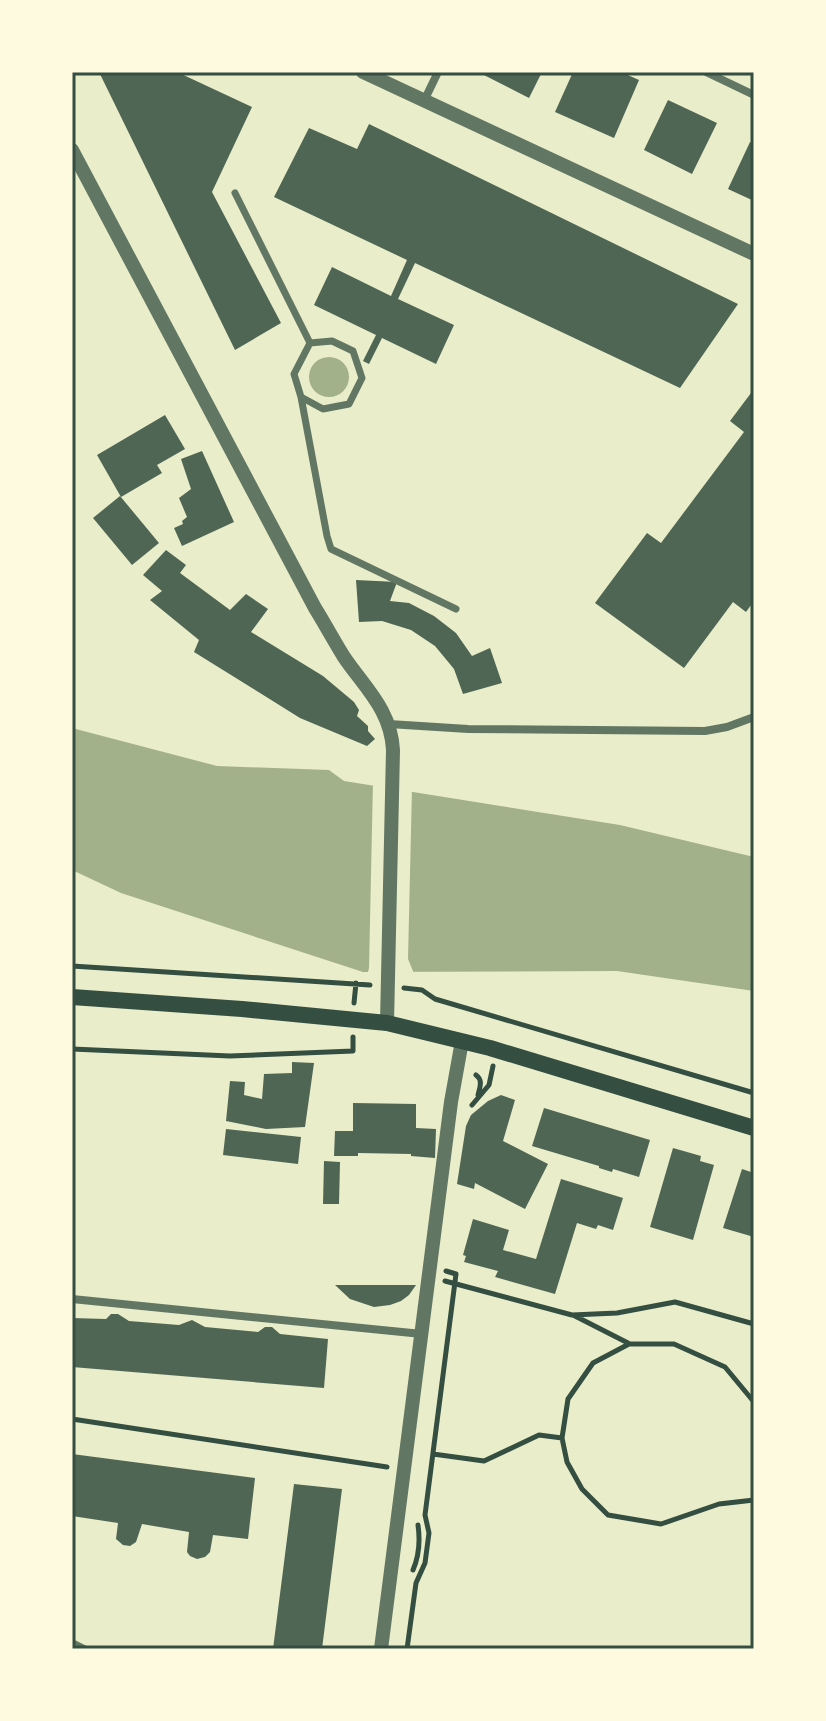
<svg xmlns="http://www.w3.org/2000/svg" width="826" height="1721" font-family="'Alegreya Sans',sans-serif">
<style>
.water{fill:#a3b18a}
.pier{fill:#e9edc9}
.building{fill:#4f6655}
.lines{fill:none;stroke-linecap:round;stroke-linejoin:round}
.path{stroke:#344e41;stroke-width:5}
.pedestrian{stroke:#617663;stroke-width:7}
.minor{stroke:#617663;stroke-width:8}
.tertiary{stroke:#617663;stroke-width:14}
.secondary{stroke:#344e41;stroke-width:16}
.neatline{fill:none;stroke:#344e41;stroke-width:3}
</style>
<rect width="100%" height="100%" fill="#e9edc9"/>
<path class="water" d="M309 377a20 20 0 1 1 40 0a20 20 0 1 1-40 0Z
M72,728L217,766L329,770L344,781L620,825L754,857V991L617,971L363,972L121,893L72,870Z"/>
<path class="pier" d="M373,781L412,787L408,959L415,976H367L369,968Z"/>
<path class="building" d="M99,72H177L252,107L212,192L281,323L235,350Z
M478,72H542L529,98Z
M573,72H621L639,80L614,138L555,112Z
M668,100L717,123L692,174L644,150Z
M369,124L738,304L680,388L415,263L398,299L454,325L436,364L382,338L369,364L363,361L376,335L314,305L332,267L391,296L407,260L274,197L309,128L357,149Z
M750,142L754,144V201L728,189Z
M754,389V601L746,612L733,602L684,668L595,603L647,533L661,543L744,432L730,421Z
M165,415L185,449L157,465L162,473L121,497L97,455Z
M202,451L234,522L182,546L174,528L183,524L182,521L187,517L179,498L191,489L181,459Z
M120,496L159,543L132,565L93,518Z
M166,550L186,565L180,573L230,610L246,594L268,609L251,632L323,676L354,702L359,710L357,716L368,726V731L375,739L367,746L300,718L194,652L199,640L150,600L162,591L143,575Z
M356,580L397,582L390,601L409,603L434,616L456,633L472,656L490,648L502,683L463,694L454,669L435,646L411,630L382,621L359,622Z
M292,1062L314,1063L305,1127L266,1129L226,1121L230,1081L245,1082L244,1095L262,1099L264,1074L292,1073Z
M501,1095L515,1100L503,1141L548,1164L525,1209L475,1183L474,1189L457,1184L466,1126L471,1115L488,1101Z
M353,1103L416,1104V1128L436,1129L435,1158L411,1156V1154L358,1153V1156H334L335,1131H353Z
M544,1108L650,1140L639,1177L613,1169L612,1172L599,1168V1166L532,1146Z
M226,1129L301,1137L298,1164L223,1155Z
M673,1148L701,1156L700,1161L714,1165L693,1240L650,1227Z
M324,1161L340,1162L339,1204H323Z
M742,1169L754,1173V1237L723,1228Z
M561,1179L623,1198L613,1230L598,1225L596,1229L577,1223L555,1294L495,1277L498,1271L464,1262L466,1256L463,1255L473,1219L509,1230L503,1250L536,1259Z
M335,1285H416L409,1295L401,1301L390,1305L374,1307L350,1299Z
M111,1314H118L129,1321L179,1325L192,1320L205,1327L258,1332L265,1327H272L280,1334L328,1339L324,1388L72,1367V1318L106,1319Z
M72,1454L255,1478L248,1539L213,1535L210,1552L205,1557L197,1559L190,1556L187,1552L189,1532L142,1524L136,1542L130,1546L123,1545L116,1539L118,1523L72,1516Z
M294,1484L342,1489L322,1649H273Z"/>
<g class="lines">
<path class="path" d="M72,966L370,985
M404,988L422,990L435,999L754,1093
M354,1003L356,983
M72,1049L230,1056L353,1051V1037
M476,1075C483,1080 480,1087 478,1095
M472,1105L489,1085L493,1066
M445,1281L572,1315L617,1313L675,1302L754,1324
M573,1315L628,1343
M72,1419L387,1467
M562,1438L567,1462L582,1489L608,1515L661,1524L719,1504L754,1500
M433,1454L484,1461L539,1435L562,1438L568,1399L593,1363L629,1344H674L725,1367L754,1402
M413,1570C419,1556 420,1539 418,1525
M407,1649L416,1583L425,1563L429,1533L425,1515L456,1274L446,1271"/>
<path class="pedestrian" d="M235,193L310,343L332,341L353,351L362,378L349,404L323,409L301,397L294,374L310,343
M301,397L327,536L331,549L456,609"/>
<path class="minor" d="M706,72L754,95
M424,101L438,72
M389,724L468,729L705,731L727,727L754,717
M72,1299L422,1334
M72,1643L84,1649"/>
<path class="tertiary" d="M363,72L754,254
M72,150L315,608C325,624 334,641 344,657C365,688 391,710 393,750L387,1023
M381,1649L451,1102L462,1041"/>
<path class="secondary" d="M72,997L242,1009L387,1023L490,1048L754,1128"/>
</g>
<rect width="826" height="1721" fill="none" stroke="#fefae0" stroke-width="148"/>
<rect x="74" y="74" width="678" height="1573" class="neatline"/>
</svg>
